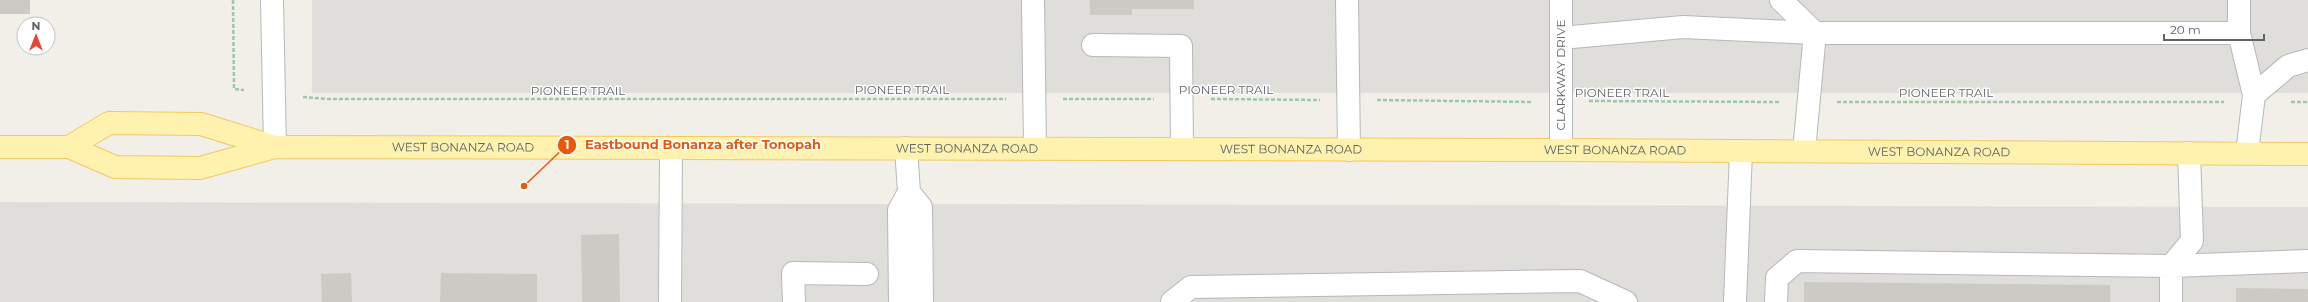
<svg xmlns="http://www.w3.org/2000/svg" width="2308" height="302" font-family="Montserrat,sans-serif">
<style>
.industrial{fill:#e0deda}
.building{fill:#cccac5}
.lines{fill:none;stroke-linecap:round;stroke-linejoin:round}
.minor-casing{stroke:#b5b8bc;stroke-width:24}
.major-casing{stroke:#f2c960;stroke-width:24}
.path{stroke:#9cc7a9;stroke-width:2.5;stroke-dasharray:4 2;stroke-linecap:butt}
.minor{stroke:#fff;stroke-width:22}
.major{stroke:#fff2af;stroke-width:22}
.labels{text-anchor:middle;stroke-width:3;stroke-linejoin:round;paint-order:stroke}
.street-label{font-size:12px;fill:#5f6368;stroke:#fff}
.leader{fill:none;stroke:#e8590c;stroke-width:1.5}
.callout-dot{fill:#e8590c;stroke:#fff;stroke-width:1.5}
.mark-label{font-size:12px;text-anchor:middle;font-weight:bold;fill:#fff}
.callout-label{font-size:13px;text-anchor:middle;font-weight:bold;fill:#e8590c;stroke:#fff;stroke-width:3;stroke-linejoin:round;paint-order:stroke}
</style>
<rect width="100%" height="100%" fill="#f1efe8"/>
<path class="industrial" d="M312,0H2308V93H312Z
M0,202L2308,207V302H0Z"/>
<path class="building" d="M0,0H30V14H0Z
M1090,0H1194V9H1132V15H1090Z
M619,234L620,302H582L581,235Z
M351,273L352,302H322L321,274Z
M441,273L537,274V302H440Z
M1804,282L2110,285V302H1804Z
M2236,288L2308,289V302H2236Z"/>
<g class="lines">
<g class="minor-casing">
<path id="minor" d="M272,0L275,147
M1033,0L1035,148
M1347,0L1349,150
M1561,0V150
M1781,0L1815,33
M2239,33V0
M1561,38L1683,27L1815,33
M1093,45L1181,46L1182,149
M1804,151L1815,33H2239L2254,95
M2247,153L2254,95L2288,66L2308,60
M909,192L921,207L922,302
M670,302L671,148
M794,302L793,273L867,274
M900,302L899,210L909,192L906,148
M1172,302L1191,287L1580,281L1626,302
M1735,302L1741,151
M1776,302L1777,278L1797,261L2171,266L2308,261
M2171,302V266L2192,241L2189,153"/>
</g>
<g class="major-casing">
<g id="major">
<path id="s1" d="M0,147H69L115,167L200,168L275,147L1561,150L2308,154"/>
<path d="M69,147L109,123L201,124L275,147"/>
</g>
</g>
<path class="path" d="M233,0L234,89L244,90
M303,97L328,99H1006
M1063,99H1154
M1211,99L1320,100
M1377,100L1532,102
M1589,101L1780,102
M1837,102H2224
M2291,102H2308"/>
<use href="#minor" class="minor"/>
<use href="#major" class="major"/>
</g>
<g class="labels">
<g class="street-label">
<text transform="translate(1561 75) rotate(-90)" y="4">CLARKWAY DRIVE</text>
<text x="902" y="94">PIONEER TRAIL</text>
<text x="1226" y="94">PIONEER TRAIL</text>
<text x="578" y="95">PIONEER TRAIL</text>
<text x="1622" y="97">PIONEER TRAIL</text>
<text x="1946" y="97">PIONEER TRAIL</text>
<text dy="4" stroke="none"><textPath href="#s1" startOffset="470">WEST BONANZA ROAD</textPath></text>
<text dy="4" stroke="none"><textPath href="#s1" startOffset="974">WEST BONANZA ROAD</textPath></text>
<text dy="4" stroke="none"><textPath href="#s1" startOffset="1298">WEST BONANZA ROAD</textPath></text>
<text dy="4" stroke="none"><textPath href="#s1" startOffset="1622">WEST BONANZA ROAD</textPath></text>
<text dy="4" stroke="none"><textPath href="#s1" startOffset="1946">WEST BONANZA ROAD</textPath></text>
</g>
</g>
<path class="leader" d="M524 186L567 145"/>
<g class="callout-dot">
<circle cx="524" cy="186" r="4"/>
<circle cx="567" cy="145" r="10"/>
</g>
<g class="mark-label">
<text x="567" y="149">1</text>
</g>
<g class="callout-label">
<text x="703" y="149">Eastbound Bonanza after Tonopah</text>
</g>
<g transform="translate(36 36)"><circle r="19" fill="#ffffff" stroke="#bfc1c3"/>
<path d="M0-3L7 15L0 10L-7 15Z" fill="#ea4335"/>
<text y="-6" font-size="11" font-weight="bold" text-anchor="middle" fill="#5f6368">N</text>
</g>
<path d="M2164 34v6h100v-6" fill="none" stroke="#5f6368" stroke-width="2"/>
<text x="2170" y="34" font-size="12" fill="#5f6368" stroke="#ffffff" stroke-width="3" paint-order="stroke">20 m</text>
</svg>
